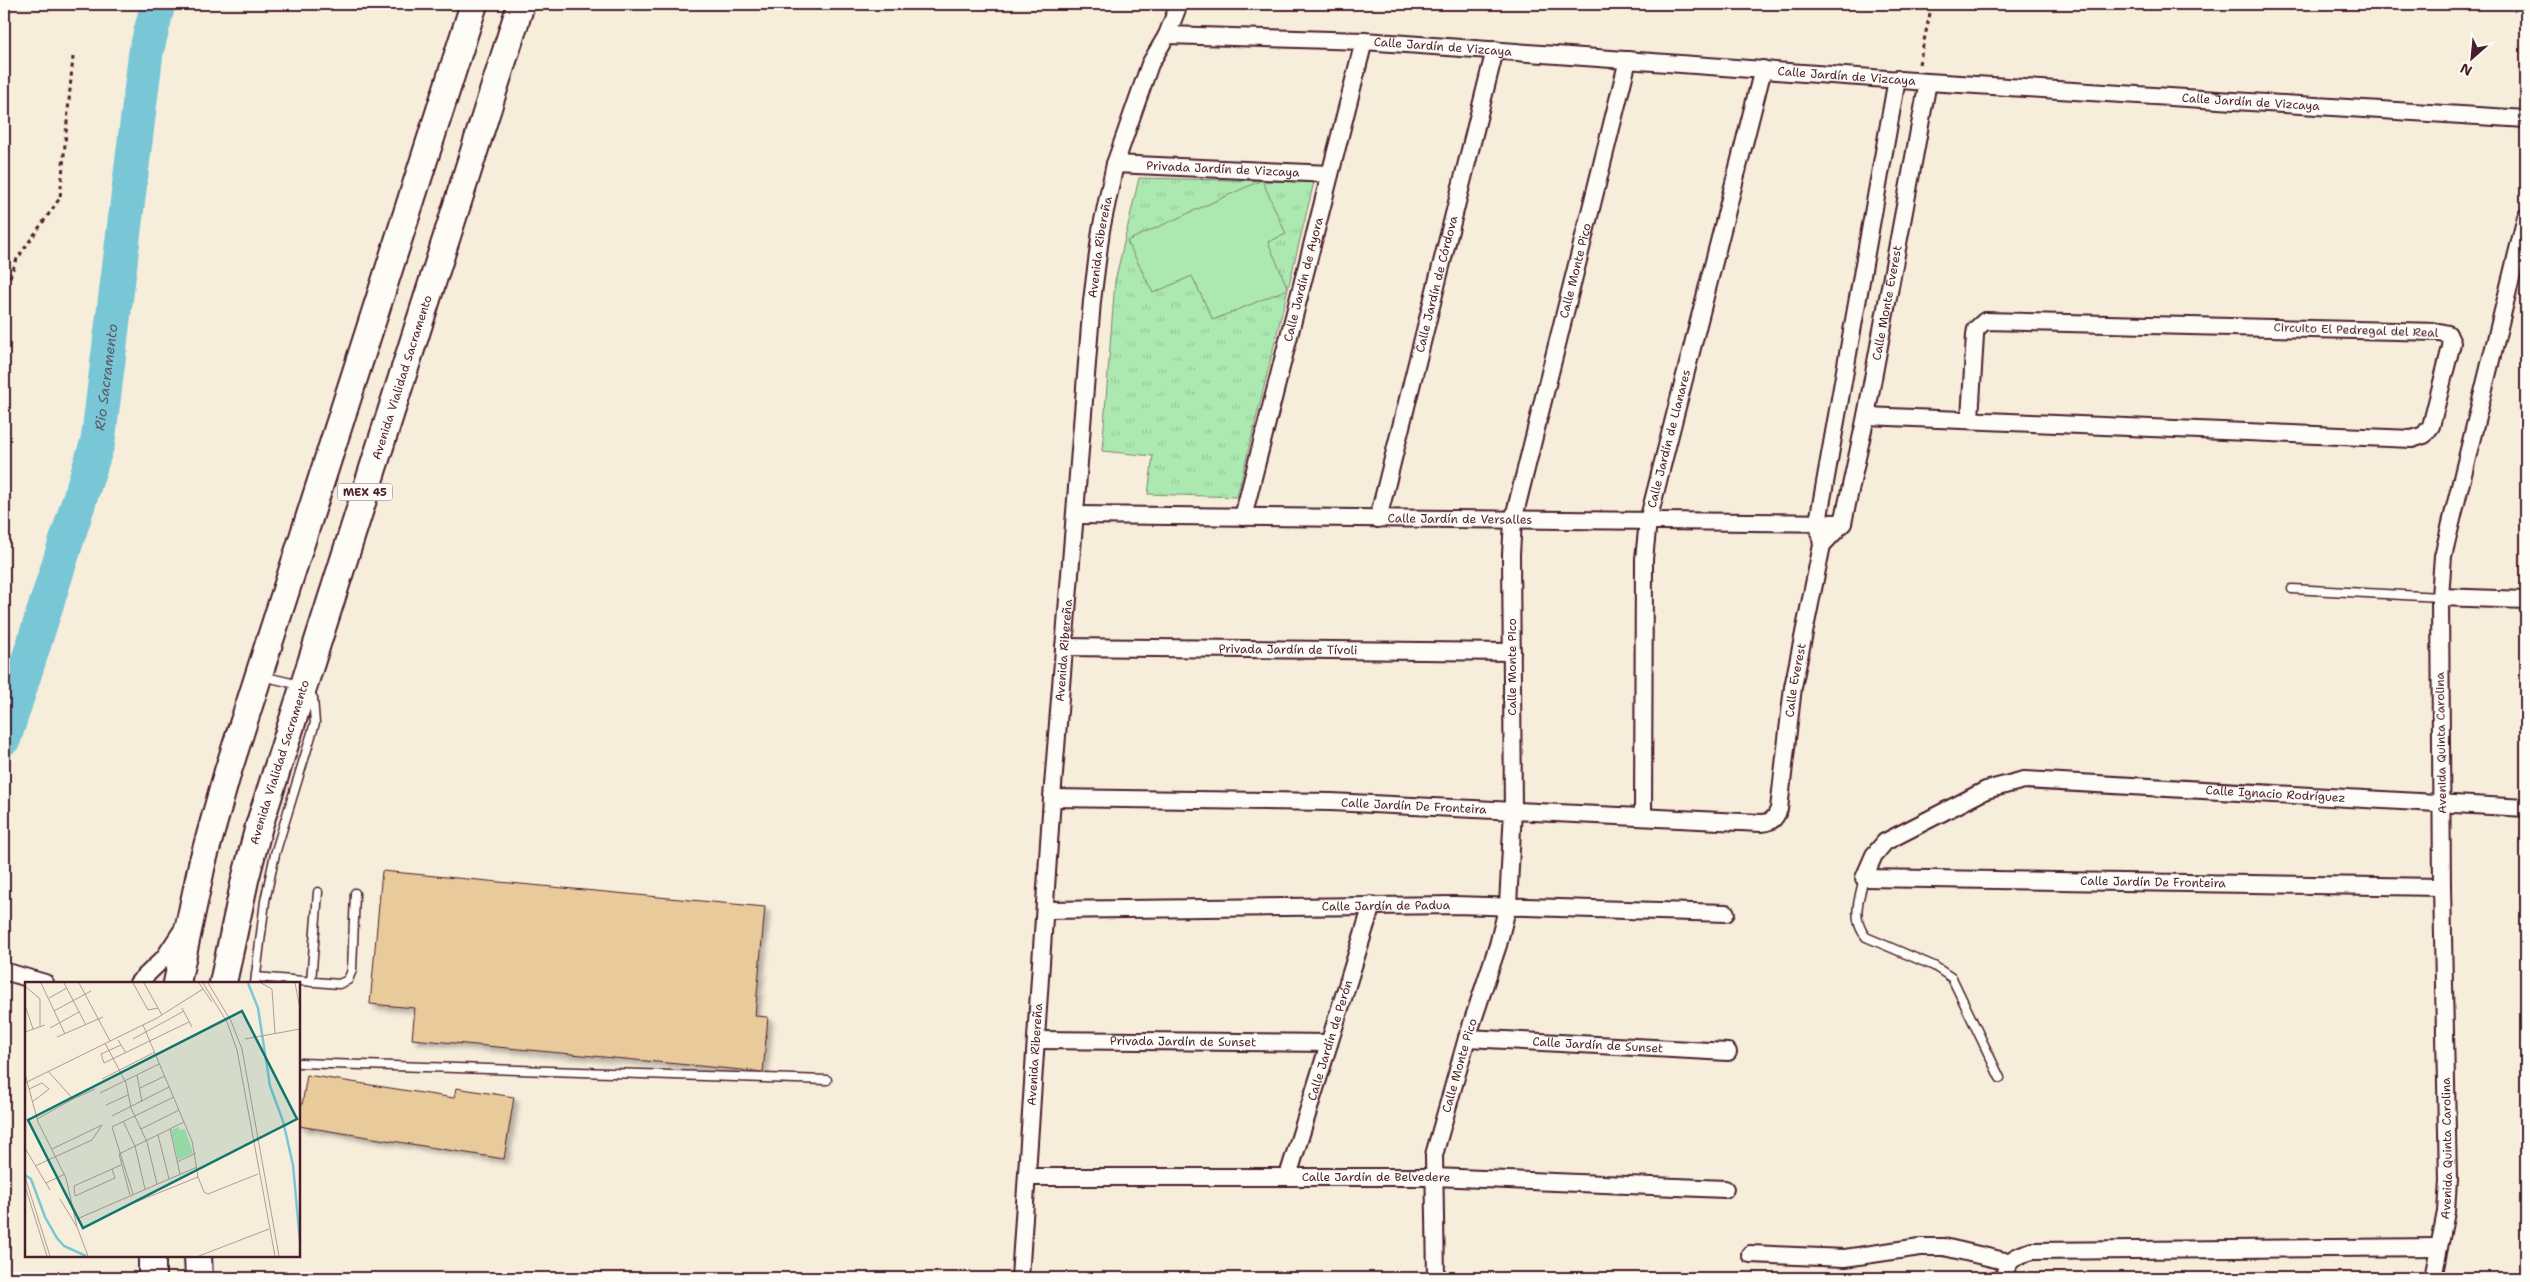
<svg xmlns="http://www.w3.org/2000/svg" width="2530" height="1282" font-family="'Shantell Sans',sans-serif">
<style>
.grass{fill:url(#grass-tufts);stroke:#7b846e}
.garden{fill:#ace9b0;stroke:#7b846e}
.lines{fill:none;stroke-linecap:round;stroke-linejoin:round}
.river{stroke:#79c7d6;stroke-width:35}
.building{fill:#e8ca9b;stroke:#4a1f2b;filter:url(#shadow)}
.service-casing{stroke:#4a1f2b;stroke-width:11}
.minor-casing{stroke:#4a1f2b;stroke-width:20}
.trunk-casing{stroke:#4a1f2b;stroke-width:30}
.path{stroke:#4a1f2b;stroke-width:3;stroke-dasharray:4 4;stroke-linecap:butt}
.service{stroke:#fdfcf7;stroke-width:8}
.minor{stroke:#fdfcf7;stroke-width:16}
.trunk{stroke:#fdfcf7;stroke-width:26}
.labels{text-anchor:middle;stroke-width:4;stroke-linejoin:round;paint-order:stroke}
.shield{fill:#fdfcf7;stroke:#806168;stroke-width:1}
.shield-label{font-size:11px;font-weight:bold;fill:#4a1f2b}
.street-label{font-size:12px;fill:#4a1f2b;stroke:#fdfcf7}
.water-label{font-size:14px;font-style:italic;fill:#5a5a67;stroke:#fdfcf7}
.inset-river{fill:none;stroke:#79c7d6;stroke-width:2.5}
.inset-road{fill:none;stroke:#b29b95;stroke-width:1}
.view{fill:#0f766e;fill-opacity:0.15;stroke:#0f766e;stroke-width:2.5}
.inset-edge{fill:none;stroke:#4a1f2b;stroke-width:2.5}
</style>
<defs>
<pattern id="grass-tufts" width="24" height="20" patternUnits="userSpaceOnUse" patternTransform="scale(1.25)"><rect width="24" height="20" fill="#ace9b0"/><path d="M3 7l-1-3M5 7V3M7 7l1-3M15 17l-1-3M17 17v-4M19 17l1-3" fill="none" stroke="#96c798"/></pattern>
<filter id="shadow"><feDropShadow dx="4.5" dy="4.5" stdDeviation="2.5" flood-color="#0004"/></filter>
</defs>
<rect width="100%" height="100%" fill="#f7eddb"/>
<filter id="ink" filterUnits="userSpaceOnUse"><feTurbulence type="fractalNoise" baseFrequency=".02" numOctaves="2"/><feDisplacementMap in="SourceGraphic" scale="10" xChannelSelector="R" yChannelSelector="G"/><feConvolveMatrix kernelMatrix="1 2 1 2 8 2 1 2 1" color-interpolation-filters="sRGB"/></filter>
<g filter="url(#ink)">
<path class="grass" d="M1139,178L1314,182L1237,497L1148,494L1153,456L1102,451L1115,281Z"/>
<path class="garden" d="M1262,180L1286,234L1268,242L1288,289L1213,320L1192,276L1153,293L1127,241Z"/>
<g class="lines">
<path class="river" id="s1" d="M4,738L98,441L146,52L158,4"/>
</g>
<path class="building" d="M382,871L765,907L755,1016L768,1017L763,1072L412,1039L415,1008L370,1004Z
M307,1075L454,1098L456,1088L514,1097L504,1159L299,1126V1105H302Z"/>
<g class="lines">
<g class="service-casing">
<path id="service" d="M2292,589L2440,597
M262,676L300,685
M1864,878C1859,899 1851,919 1866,937L1934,966L1952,978L2000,1078
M256,977L339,984L348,980L352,970L355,893
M311,982L318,892
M255,983L265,901L275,854L315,723L313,698L308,692
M299,1063L827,1080"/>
</g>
<g class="minor-casing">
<g id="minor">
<path id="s2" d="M1167,35L1364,41L1928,82L2526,119"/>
<path id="s3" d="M1115,164L1330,174"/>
<path d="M1866,416L2412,439L2424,435L2431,426L2452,343L2448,334L2439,332L1985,321L1976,329L1975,335L1970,419"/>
<path id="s4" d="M1076,515L1843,523"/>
<path id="s5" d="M1243,517L1364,41"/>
<path id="s6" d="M1378,519L1495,50"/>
<path id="s7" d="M1822,545L1843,523L1866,416L1928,82"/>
<path d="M2440,597L2526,600"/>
<path id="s8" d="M1064,647L1512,652"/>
<path id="s9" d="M1052,798L1331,802L1761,823C1772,822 1775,819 1779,809L1793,687L1822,545L1818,522L1897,79"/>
<path id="s10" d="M1643,817L1644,559L1648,521L1763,69"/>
<path id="s11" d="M2442,887L1864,878L1874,855L1885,842L1986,790L2024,780L2526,808"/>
<path id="s12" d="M1046,910L1455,905L1726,913"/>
<path d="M4,971L45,983"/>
<path d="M138,983L164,958L183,929"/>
<path id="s13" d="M1467,1038L1728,1052"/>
<path id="s14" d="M1037,1040L1329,1043"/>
<path id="s15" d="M1288,1176L1372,905"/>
<path id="s16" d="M1027,1177H1434L1725,1189"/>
<path d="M1750,1254L1845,1258L1920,1247H1944L2009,1262"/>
<path id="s17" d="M1020,1278L1052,798L1092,301L1101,230L1115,164L1150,64L1167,35L1179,4"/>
<path id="s18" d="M1436,1278L1434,1155L1467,1038L1498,945L1508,905L1513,810L1511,554L1513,521L1628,60"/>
<path d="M2004,1278C2006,1260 2016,1255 2033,1251L2439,1247"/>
<path id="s19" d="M2433,1278L2446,1212L2448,1180L2442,887L2440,597L2443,556L2526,217"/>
</g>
</g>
<g class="trunk-casing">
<g id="trunk">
<path d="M177,983L202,864L228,771L474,4"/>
<path id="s20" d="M223,983L245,880L259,826L521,4"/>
<path d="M152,1256V1278"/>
<path d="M198,1256L199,1278"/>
</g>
</g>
<path class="path" d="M1919,64L1932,4
M4,292L17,259L60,198L73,57"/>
<use href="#service" class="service"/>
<use href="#minor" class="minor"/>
<use href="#trunk" class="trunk"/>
</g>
</g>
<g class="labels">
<rect class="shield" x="337.5" y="483.5" width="55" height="17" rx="4"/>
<g class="shield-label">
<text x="365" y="496">MEX 45</text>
</g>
<g class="street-label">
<text dy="4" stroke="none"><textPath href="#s2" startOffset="276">Calle Jardín de Vizcaya</textPath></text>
<text dy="4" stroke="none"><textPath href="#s2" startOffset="681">Calle Jardín de Vizcaya</textPath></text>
<text dy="4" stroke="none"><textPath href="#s2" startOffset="1086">Calle Jardín de Vizcaya</textPath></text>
<text dy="4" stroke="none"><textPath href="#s3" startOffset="108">Privada Jardín de Vizcaya</textPath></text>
<text dy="4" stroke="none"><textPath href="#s17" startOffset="1034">Avenida Ribereña</textPath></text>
<text dy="4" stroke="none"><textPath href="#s18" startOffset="1026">Calle Monte Pico</textPath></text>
<text dy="4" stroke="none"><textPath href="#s5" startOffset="245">Calle Jardín de Ayora</textPath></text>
<text dy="4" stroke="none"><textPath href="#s6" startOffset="242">Calle Jardín de Córdova</textPath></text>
<text dy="4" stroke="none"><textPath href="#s7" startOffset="255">Calle Monte Everest</textPath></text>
<text transform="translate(2356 330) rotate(2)" y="4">Circuito El Pedregal del Real</text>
<text dy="4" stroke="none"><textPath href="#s20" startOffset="632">Avenida Vialidad Sacramento</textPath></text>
<text dy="4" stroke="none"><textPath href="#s10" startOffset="381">Calle Jardín de Llanares</textPath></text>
<text dy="4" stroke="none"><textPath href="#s4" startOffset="384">Calle Jardín de Versalles</textPath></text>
<text dy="4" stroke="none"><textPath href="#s17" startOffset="629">Avenida Ribereña</textPath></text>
<text dy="4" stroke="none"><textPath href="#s8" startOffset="224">Privada Jardín de Tívoli</textPath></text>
<text transform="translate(1512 667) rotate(-90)" y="4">Calle Monte Pico</text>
<text dy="4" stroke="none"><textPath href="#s9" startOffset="864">Calle Everest</textPath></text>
<text transform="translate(2441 743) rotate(-91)" y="4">Avenida Quinta Carolina</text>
<text dy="4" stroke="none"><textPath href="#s20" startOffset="228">Avenida Vialidad Sacramento</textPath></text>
<text dy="4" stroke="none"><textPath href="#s11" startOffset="1025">Calle Ignacio Rodríguez</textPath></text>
<text dy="4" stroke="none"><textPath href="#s9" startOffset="362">Calle Jardín De Fronteira</textPath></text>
<text transform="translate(2153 882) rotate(1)" y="4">Calle Jardín De Fronteira</text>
<text dy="4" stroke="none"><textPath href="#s12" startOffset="340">Calle Jardín de Padua</textPath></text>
<text dy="4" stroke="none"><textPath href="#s15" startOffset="142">Calle Jardín de Perón</textPath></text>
<text dy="4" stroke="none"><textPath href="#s14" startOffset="146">Privada Jardín de Sunset</textPath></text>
<text dy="4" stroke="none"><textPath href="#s13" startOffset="131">Calle Jardín de Sunset</textPath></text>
<text dy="4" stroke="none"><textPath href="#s17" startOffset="224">Avenida Ribereña</textPath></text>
<text dy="4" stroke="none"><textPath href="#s18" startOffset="216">Calle Monte Pico</textPath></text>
<text dy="4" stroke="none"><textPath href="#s19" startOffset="131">Avenida Quinta Carolina</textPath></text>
<text dy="4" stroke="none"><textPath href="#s16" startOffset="349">Calle Jardín de Belvedere</textPath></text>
</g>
<g class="water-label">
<text dy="5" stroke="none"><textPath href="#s1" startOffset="376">Rio Sacramento</textPath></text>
</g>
</g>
<g transform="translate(25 982)">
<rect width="275" height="275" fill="#f7eddb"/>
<path d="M154,145L155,148L160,147L168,171L153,178L146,148Z" fill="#ace9b0"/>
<path class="inset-river" d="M223,1L233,26L245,104L258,139L268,183L275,260M0,193L6,197L20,235L32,256L39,264L61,274"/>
<path class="inset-road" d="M16,1L40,52M39,1L61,43M54,1L85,59M108,1L123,28L133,26M119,1L137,33M174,1L187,20M178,1L202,40L212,68L250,274M183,1L206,39L217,67L254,274M236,1L247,7L250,51M270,1L275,27M0,4L15,17V44M24,16L42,6M0,23L8,47M157,26L167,45M29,29L66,9M118,43L167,159L173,195L179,210L183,212L233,192M25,46L54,30M0,50L20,43M32,55L78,35M108,57L159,29M220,57L275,47M93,58L101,71M80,61L101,101L106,126L122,160L132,202M96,63L76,72L79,81L164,40M0,92L13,140L41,196L52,245L63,274M112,93L117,120M77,97L130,70M0,101L132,36L178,7M115,106L140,94M4,107L17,101L24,107L7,120M75,111L134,82M48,117L70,107M81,123L103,113M87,134L144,105M12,137L48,117L23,89M98,139L110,164L120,207M116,147L154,128M145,147L155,192M133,153L144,197M0,166L25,208M27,167L77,143M94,172L159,140M94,172L105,213M152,180L171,171M10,184L67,158L77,143M87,187L90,196L50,214L49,204L96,183M0,195L25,274M21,201L40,192M0,204L22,274M108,212L87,145L149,115M35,217L52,245M106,222L173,195M52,237L172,185M174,274L244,247"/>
<path class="view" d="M217,29L272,137L58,246L3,138Z"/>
<rect width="275" height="275" class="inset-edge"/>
</g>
<rect width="2530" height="1282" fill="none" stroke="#fdfcf7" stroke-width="20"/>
<rect x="10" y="10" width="2510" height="1262" fill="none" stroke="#4a1f2b" stroke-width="2" filter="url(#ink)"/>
<g transform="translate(2472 58) rotate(207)" stroke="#fdfcf7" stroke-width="4" paint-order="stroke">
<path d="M0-4L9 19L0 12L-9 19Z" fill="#4a1f2b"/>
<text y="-8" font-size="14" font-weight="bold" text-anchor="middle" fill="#4a1f2b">N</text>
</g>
</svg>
